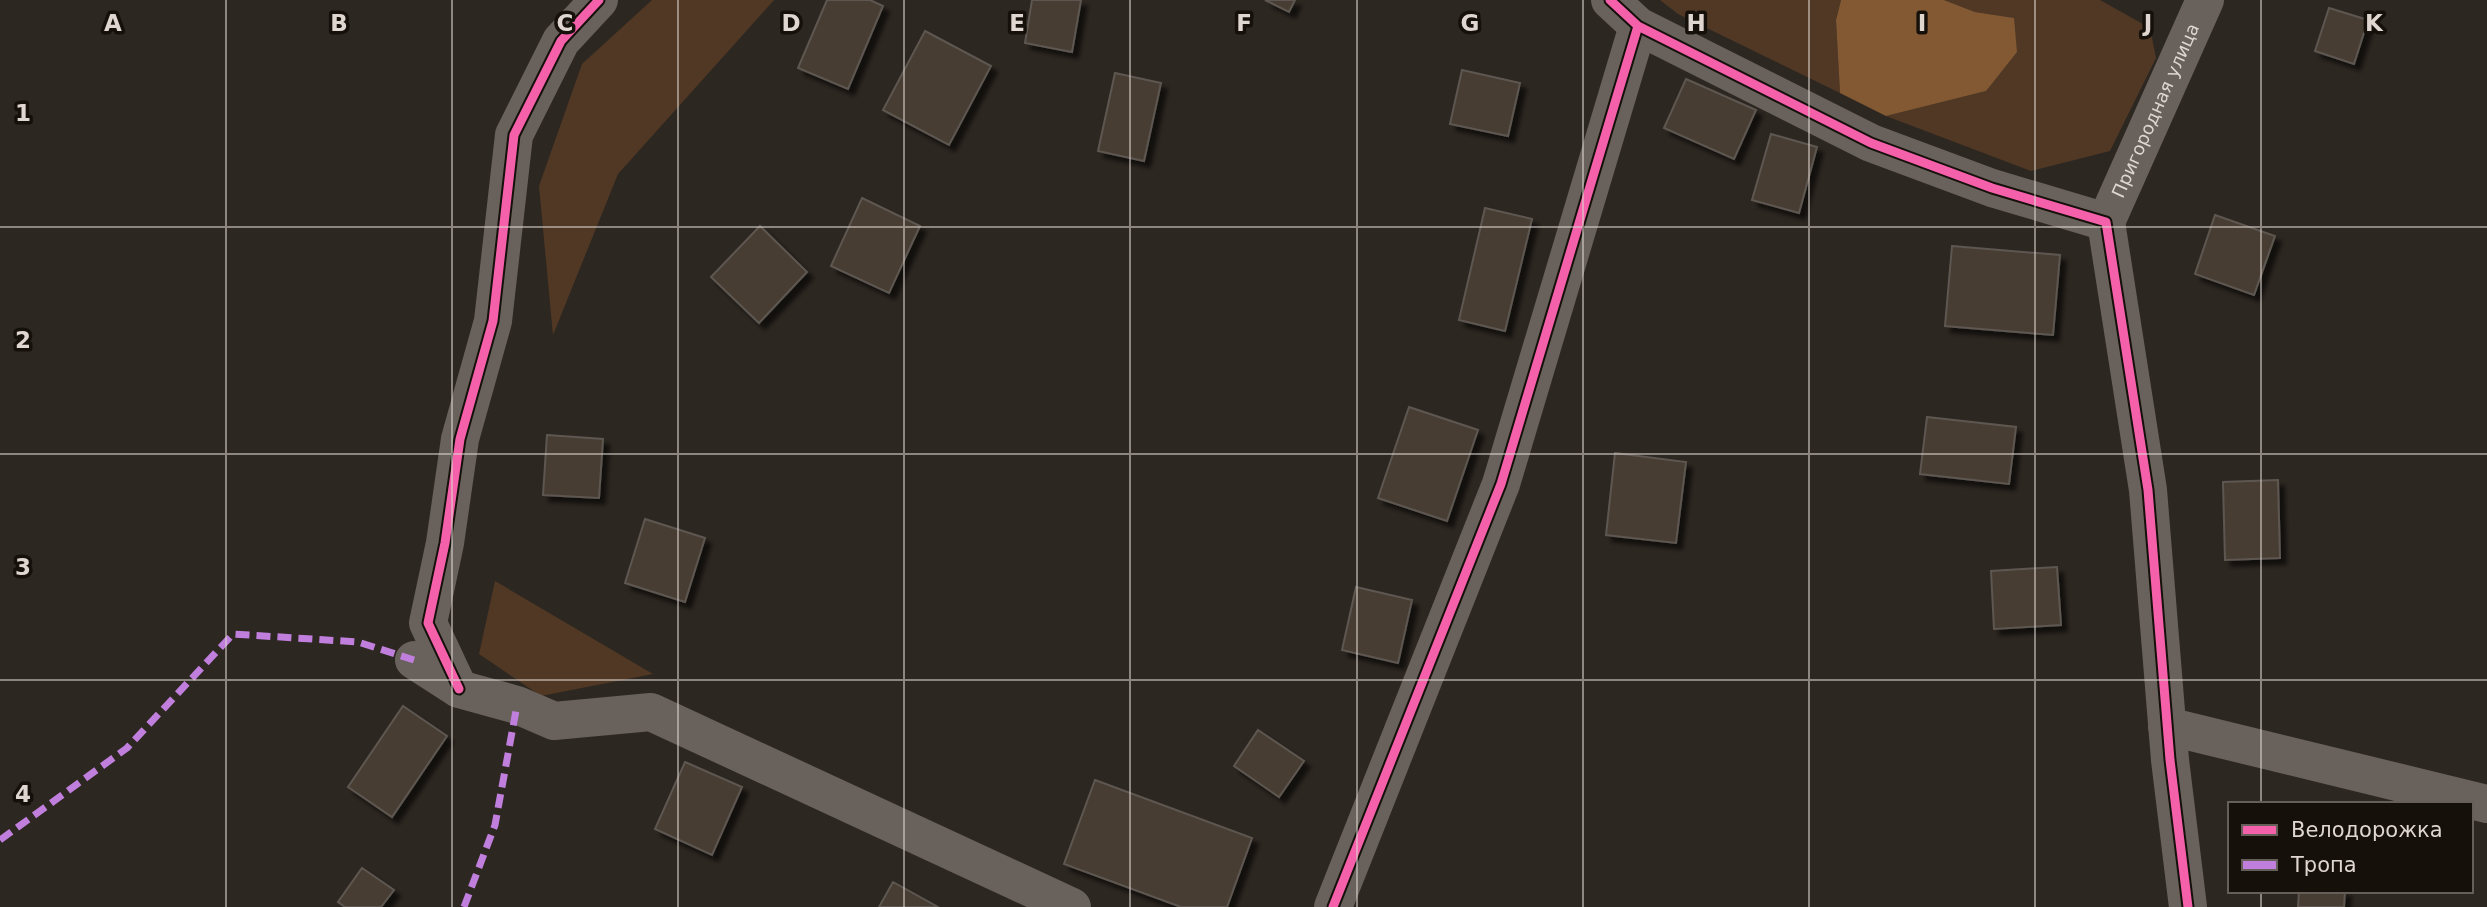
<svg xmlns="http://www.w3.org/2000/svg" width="2487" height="907" font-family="'DejaVu Sans',sans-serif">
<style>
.green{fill:#503824}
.water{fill:#835934}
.building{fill:#473d32;stroke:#5d5751;stroke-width:2;filter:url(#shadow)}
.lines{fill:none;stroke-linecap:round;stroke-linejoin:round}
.minor{stroke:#69625c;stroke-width:38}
.quiet{stroke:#c07fdc;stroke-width:7;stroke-dasharray:14 7;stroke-linecap:butt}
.cycleway-casing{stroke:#16100b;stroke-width:13}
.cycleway{stroke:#f560ab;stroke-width:9}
.grid{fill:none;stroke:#dfd6cf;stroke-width:2;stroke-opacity:0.55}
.labels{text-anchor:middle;stroke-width:7;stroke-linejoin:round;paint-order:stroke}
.street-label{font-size:18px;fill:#dfd6cf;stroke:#16100b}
.grid-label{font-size:23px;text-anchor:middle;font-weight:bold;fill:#dfd6cf;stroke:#16100b;stroke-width:7;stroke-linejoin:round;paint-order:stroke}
</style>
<defs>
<filter id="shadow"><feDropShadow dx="6" dy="6" stdDeviation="2" flood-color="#0009"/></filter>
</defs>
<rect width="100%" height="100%" fill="#2d2721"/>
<path class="green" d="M652,0H774L618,174L553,335L539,186L582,64Z
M1660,0H1841L1836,20L1840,93L1678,14Z
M1944,0H2100L2150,28L2156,58L2110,151L2031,171L1886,116L1986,91L2013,18L1975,12Z
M495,581L653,674L541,696L479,654Z"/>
<path class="water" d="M1841,0H1944L1975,12L2014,18L2017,52L1986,91L1886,116L1840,93L1836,20Z"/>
<path class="building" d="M827,0H870L883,6L848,89L798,68Z
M1032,0H1081L1072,52L1025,43Z
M1265,0H1295L1289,12Z
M2329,8L2368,20L2354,64L2315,51Z
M925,31L991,66L949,145L883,110Z
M1462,70L1520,83L1508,136L1450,124Z
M1115,73L1161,83L1144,161L1098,151Z
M1686,79L1756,110L1734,159L1664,128Z
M1771,134L1817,147L1799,213L1752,200Z
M862,198L920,226L889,293L831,266Z
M1485,208L1532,219L1505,331L1459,320Z
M2215,215L2275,236L2254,295L2195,274Z
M760,226L807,272L759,323L711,277Z
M1952,246L2060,255L2053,335L1945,326Z
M1409,407L1478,430L1447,521L1378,498Z
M1927,417L2016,427L2009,484L1920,474Z
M547,435L603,439L599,498L543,495Z
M1615,453L1686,462L1676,543L1606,535Z
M2278,480L2280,558L2225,560L2223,482Z
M645,519L705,538L685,602L625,583Z
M2057,567L2061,625L1994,629L1991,571Z
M1356,587L1412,600L1398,663L1342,650Z
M403,706L447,736L392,817L348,787Z
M1258,730L1304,761L1279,797L1234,766Z
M685,762L742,787L712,855L655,829Z
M1095,780L1252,838L1227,907H1181L1064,864Z
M362,868L394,890L381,907H345L338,902Z
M893,882L938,907H879Z
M2299,891H2345L2344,907H2298Z"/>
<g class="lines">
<g class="minor">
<path d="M1610,0L1638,26L1871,143L1992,188L2106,222L2148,490L2170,760L2188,907"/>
<path id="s1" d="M2106,222L2205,0"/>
<path d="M414,660L459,689L517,705L554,721L651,712L1072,907"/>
<path d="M459,689L428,623L445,543L460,439L493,321L514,135L561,41L599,0"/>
<path d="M2167,726L2487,804"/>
<path d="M1333,907L1501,484L1638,26"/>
</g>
<path class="quiet" d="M0,840L127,748L233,634L358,642L414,660
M464,907L495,825L517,705"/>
<g class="cycleway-casing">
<path id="cycleway" d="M1610,0L1638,26L1871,143L1992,188L2106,222L2148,490L2170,760L2188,907
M459,689L428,623L445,543L460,439L493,321L514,135L561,41L599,0
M1333,907L1501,484L1638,26"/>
</g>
<use href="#cycleway" class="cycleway"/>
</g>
<path class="grid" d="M226,0V907M452,0V907M678,0V907M904,0V907M1130,0V907M1357,0V907M1583,0V907M1809,0V907M2035,0V907M2261,0V804M0,227H2487M0,454H2487M0,680H2487M2261,891V907"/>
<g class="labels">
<g class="street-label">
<text dy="6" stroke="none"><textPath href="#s1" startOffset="122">Пригородная улица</textPath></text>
</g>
</g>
<g class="grid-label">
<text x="113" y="31">A</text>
<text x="339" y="31">B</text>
<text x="565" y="31">C</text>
<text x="791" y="31">D</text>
<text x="1017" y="31">E</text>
<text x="1244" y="31">F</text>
<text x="1470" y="31">G</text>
<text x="1696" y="31">H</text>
<text x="1922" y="31">I</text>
<text x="2148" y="31">J</text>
<text x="2374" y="31">K</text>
<text x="23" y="121">1</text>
<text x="23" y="348">2</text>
<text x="23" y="575">3</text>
<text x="23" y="802">4</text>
</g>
<rect x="2228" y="802" width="245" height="91" fill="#16100b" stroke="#665f59" stroke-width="2"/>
<rect x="2242" y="825" width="35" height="10" fill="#f560ab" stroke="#665f59" stroke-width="2"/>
<text x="2291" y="837" font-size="21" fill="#dfd6cf">Велодорожка</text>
<rect x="2242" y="860" width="35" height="10" fill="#c07fdc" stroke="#665f59" stroke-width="2"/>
<text x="2291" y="872" font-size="21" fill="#dfd6cf">Тропа</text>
</svg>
